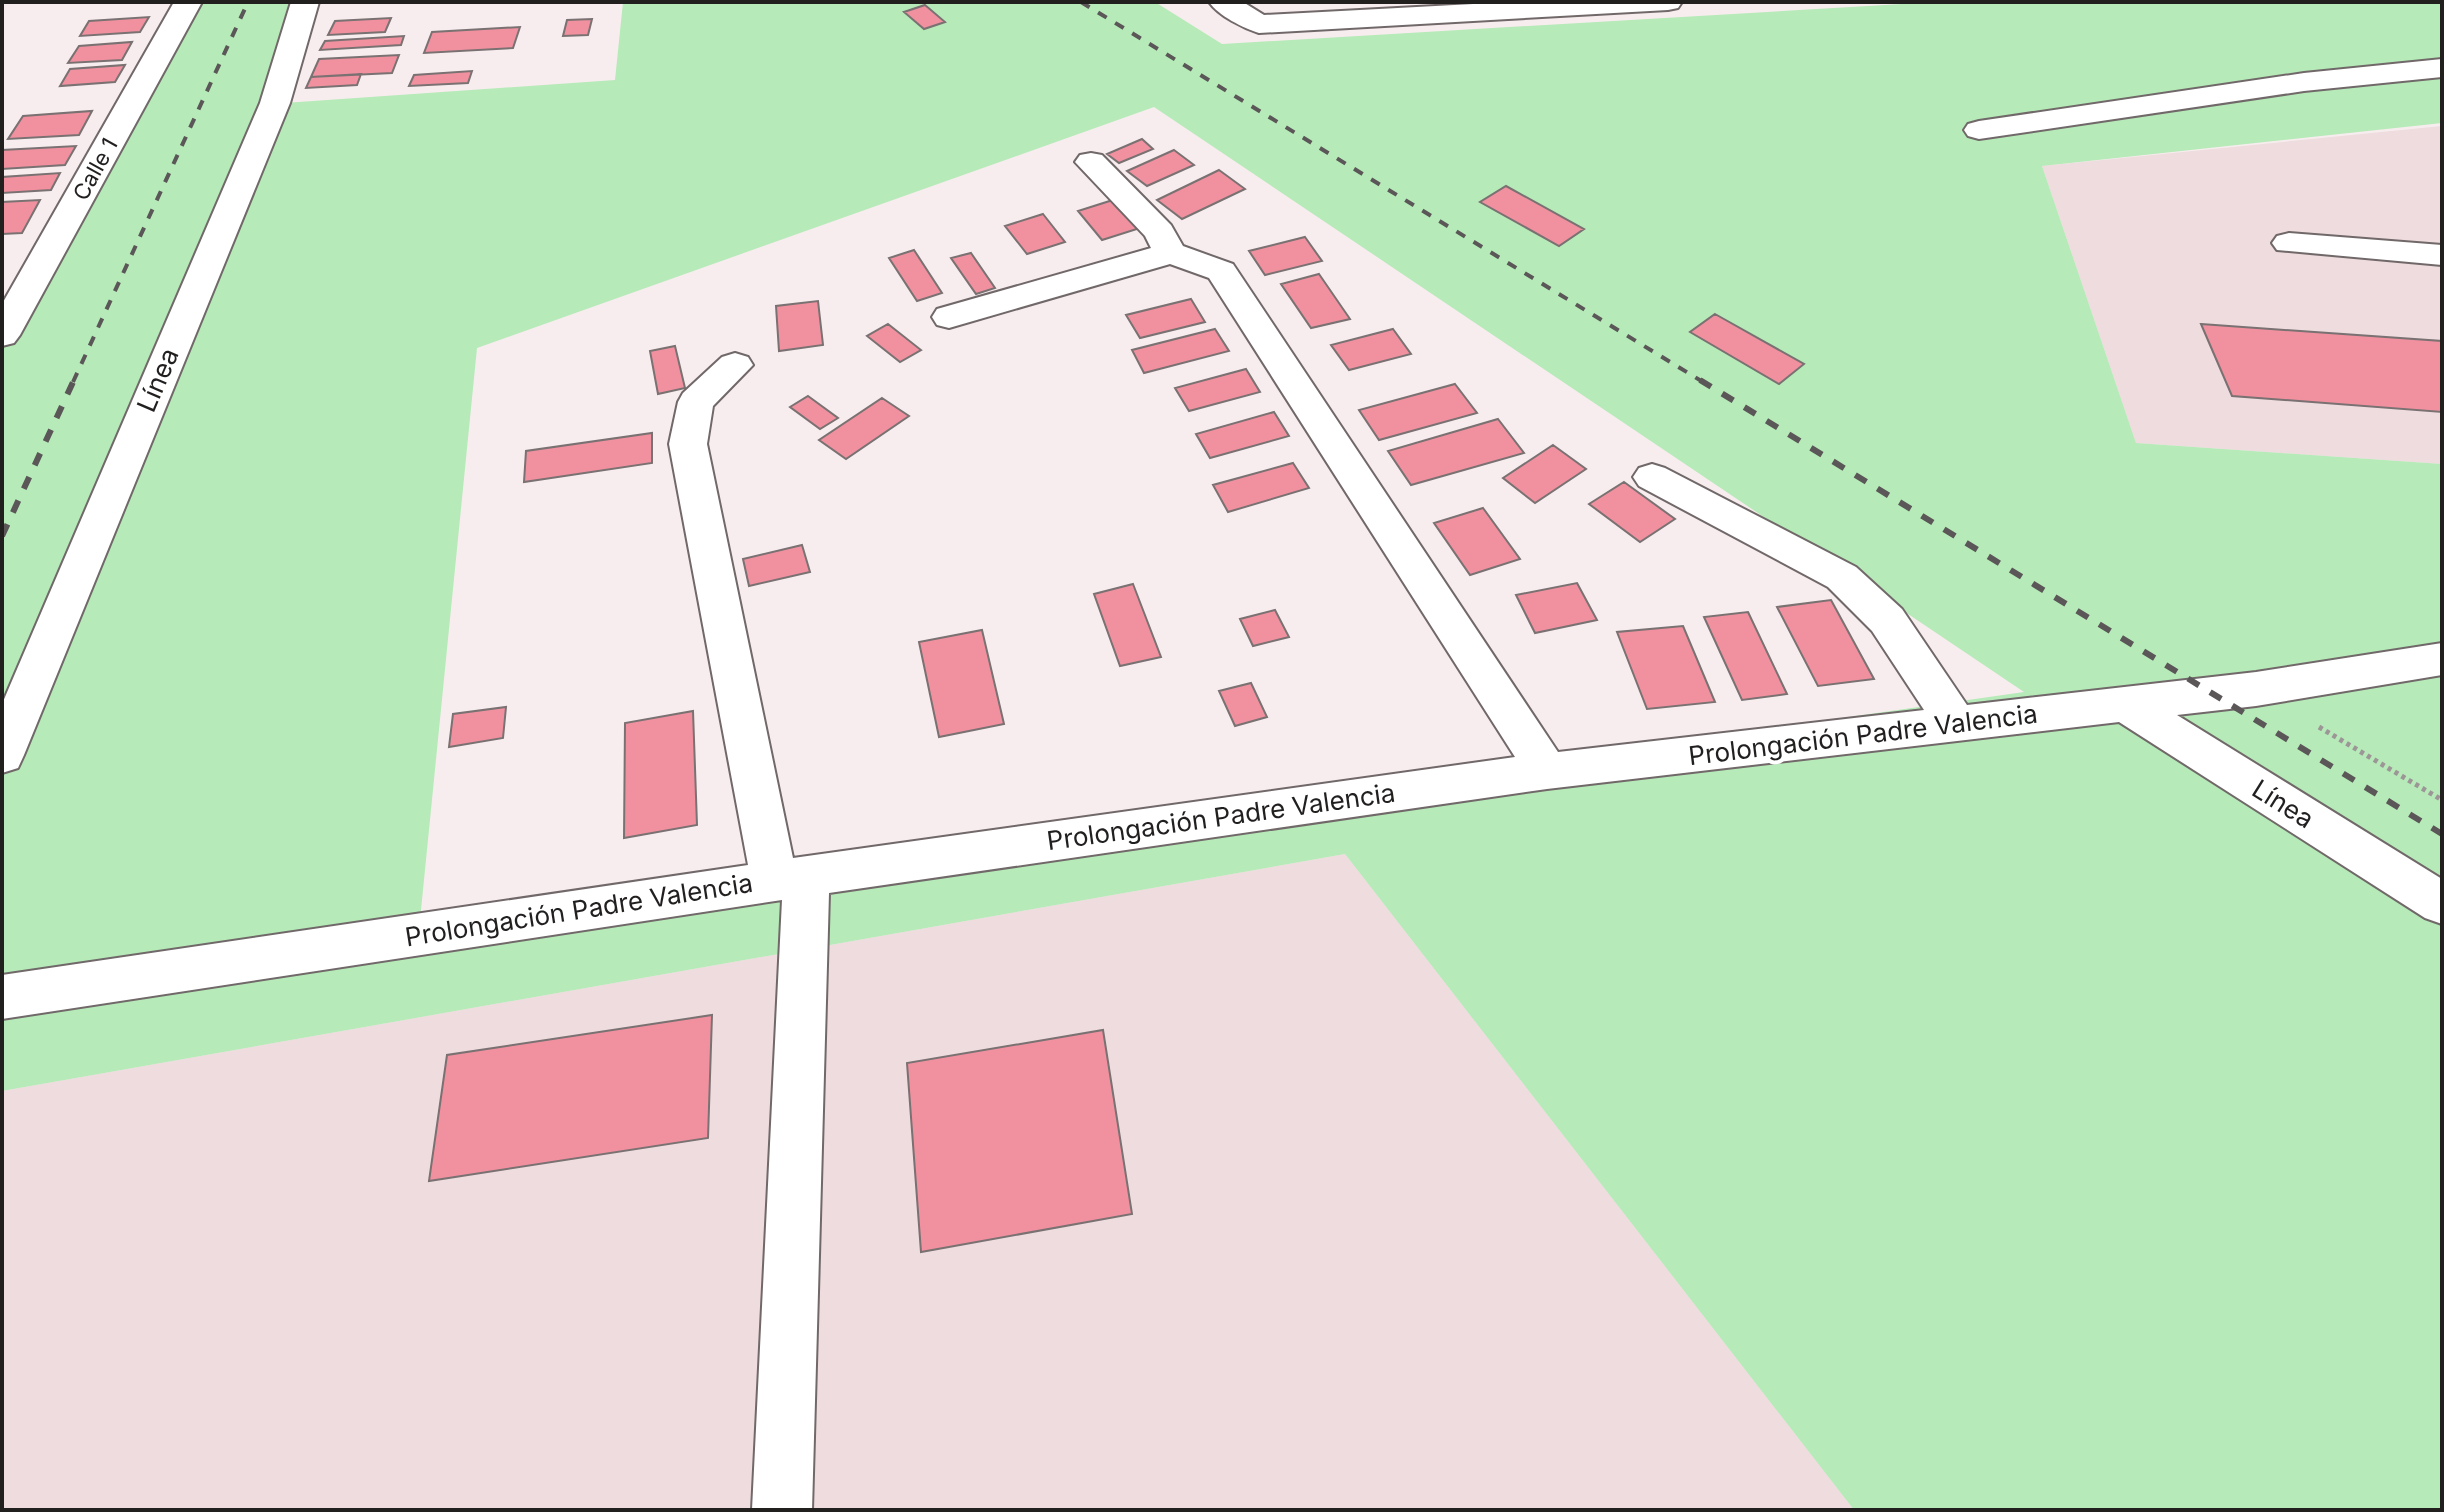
<svg xmlns="http://www.w3.org/2000/svg" width="2444" height="1512" font-family="Inter,sans-serif">
<style>
.built{fill:#eedcde}
.green{fill:#b6eab8;fill-rule:evenodd}
.building{fill:#f1919f;stroke:#7a7172;stroke-width:2}
.lines{fill:none;stroke-linecap:round;stroke-linejoin:round}
.minor-casing{stroke:#716869;stroke-width:4}
.path{stroke:#9d9697;stroke-width:5;stroke-dasharray:4 4;stroke-linecap:butt}
.minor{fill:#fff;fill-rule:evenodd}
.rail-far1{stroke:#5b5657;stroke-width:4;stroke-dasharray:10 10;stroke-linecap:butt}
.rail{stroke:#5b5657;stroke-width:6;stroke-dasharray:13 13;stroke-linecap:butt}
.labels{text-anchor:middle;stroke-width:8;stroke-linejoin:round;paint-order:stroke}
.far-street-label{font-size:22px;fill:#221f1f;stroke:#fff}
.street-label{font-size:26px;fill:#221f1f;stroke:#fff}
</style>
<rect width="100%" height="100%" fill="#f7edee"/>
<path class="built" d="M2442,126V464L2136,443L2042,166Z
M1345,854L1854,1510H2V1091Z"/>
<path class="green" d="M188,2H307L270,104L615,80L623,2H1155L1222,44L1936,2H2442V123L2042,166L2136,443L2442,464V1510H1854L1345,854L2,1091V338ZM1154,107L2024,692L420,920L477,348Z"/>
<path class="building" d="M925,5L945,22L924,29L904,12Z
M149,17L140,32L80,36L89,21Z
M391,18L385,32L328,35L335,21Z
M592,19L588,35L563,36L567,20Z
M520,27L513,48L424,53L432,32Z
M404,36L401,45L320,50L325,41Z
M132,42L122,60L68,63L79,46Z
M399,55L392,73L311,77L319,59Z
M125,65L115,82L60,86L70,69Z
M472,71L468,83L409,86L414,75Z
M361,74L357,85L306,88L311,77Z
M92,111L79,135L8,139L23,116Z
M1142,139L1153,149L1119,163L1107,154Z
M76,146L65,165L2,169V150Z
M1174,150L1194,165L1147,186L1127,171Z
M1219,170L1245,189L1182,219L1157,200Z
M60,173L51,190L2,193V177Z
M1506,186L1584,229L1559,246L1480,202Z
M1116,199L1140,228L1102,240L1078,211Z
M40,200L22,233L2,234V202Z
M1043,214L1065,242L1027,254L1005,226Z
M1305,237L1322,261L1265,275L1249,251Z
M914,250L942,293L917,301L889,258Z
M971,253L995,288L976,294L951,258Z
M1319,274L1350,319L1311,328L1281,284Z
M1191,299L1205,322L1140,338L1126,315Z
M818,301L823,345L779,351L776,306Z
M1715,314L1804,364L1779,384L1690,332Z
M888,324L921,350L900,362L867,336Z
M2201,324L2442,341V412L2232,396Z
M1215,329L1229,351L1144,373L1132,350Z
M1393,329L1411,354L1349,370L1331,345Z
M675,346L685,388L658,394L650,351Z
M1246,369L1260,392L1189,411L1175,388Z
M1455,384L1477,413L1379,440L1359,410Z
M808,396L838,418L820,429L790,407Z
M882,398L909,416L846,459L819,440Z
M1274,412L1289,436L1210,458L1196,434Z
M1498,419L1524,453L1411,485L1388,451Z
M652,433V463L524,482L526,451Z
M1553,445L1586,469L1535,503L1503,478Z
M1293,463L1309,488L1228,512L1213,485Z
M1624,482L1675,519L1640,542L1589,504Z
M1483,508L1520,559L1470,575L1434,523Z
M802,545L810,572L749,586L743,559Z
M1577,583L1597,620L1535,633L1516,595Z
M1133,584L1161,657L1120,666L1094,594Z
M1831,600L1874,679L1818,686L1777,607Z
M1275,610L1289,637L1253,646L1240,619Z
M1748,612L1787,694L1742,700L1704,617Z
M1683,626L1715,702L1647,709L1617,632Z
M982,630L1004,724L939,737L919,642Z
M1251,683L1267,717L1235,726L1219,691Z
M506,707L503,738L449,747L453,714Z
M693,711L697,825L624,838L625,723Z
M712,1015L708,1138L429,1181L447,1055Z
M1103,1030L1132,1214L921,1252L907,1063Z"/>
<g class="lines">
<g class="minor-casing">
<path id="minor" d="M174,2H202L20,335L14,343L2,346V304Z
M291,2H319L290,103L24,755L18,768L2,773V704L260,103Z
M1209,2H1243L1264,15L1511,2H1682L1678,8L1668,10L1259,33C1243,28 1219,16 1209,2Z
M2442,59V77L2304,91L1979,139L1968,136L1964,130L1968,124L1979,121L2304,73Z
M1091,153L1102,155L1171,225L1183,246L1233,264L1558,752L1924,710L1872,631L1828,587L1639,486L1633,477L1639,468L1652,464L1665,468L1856,567L1902,609L1967,705L2256,672L2442,643V675L2256,706L2177,715L2442,879V924L2425,918L2119,722L1547,789L829,893L812,1510H752L782,900L2,1019V975L748,865L669,444L678,402L683,393L722,357L735,353L748,357L753,365L713,406L707,444L793,858L1515,757L1209,278L1170,264L949,328L937,325L932,317L937,309L1151,248L1145,236L1075,162L1080,155Z
M2289,233L2442,245V265L2277,250L2272,243L2277,236Z"/>
</g>
<path class="path" d="M2319,727L2442,800"/>
<use href="#minor" class="minor"/>
<path class="rail-far1" d="M1081,2L1703,382
M73,382L248,2"/>
<path class="rail" d="M1700,380L2442,834
M2,536L74,380"/>
</g>
<g class="labels">
<g class="far-street-label">
<text transform="translate(95 169) rotate(-61)" y="8">Calle 1</text>
</g>
<g class="street-label">
<text transform="translate(158 380) rotate(-67)" y="9">Línea</text>
<text transform="translate(1863 735) rotate(-7)" y="9">Prolongación Padre Valencia</text>
<text transform="translate(2283 804) rotate(32)" y="9">Línea</text>
<text transform="translate(1221 817) rotate(-8)" y="9">Prolongación Padre Valencia</text>
<text transform="translate(579 910) rotate(-9)" y="9">Prolongación Padre Valencia</text>
</g>
</g>
<rect width="2444" height="1512" fill="none" stroke="#221f1f" stroke-width="8"/>
</svg>
